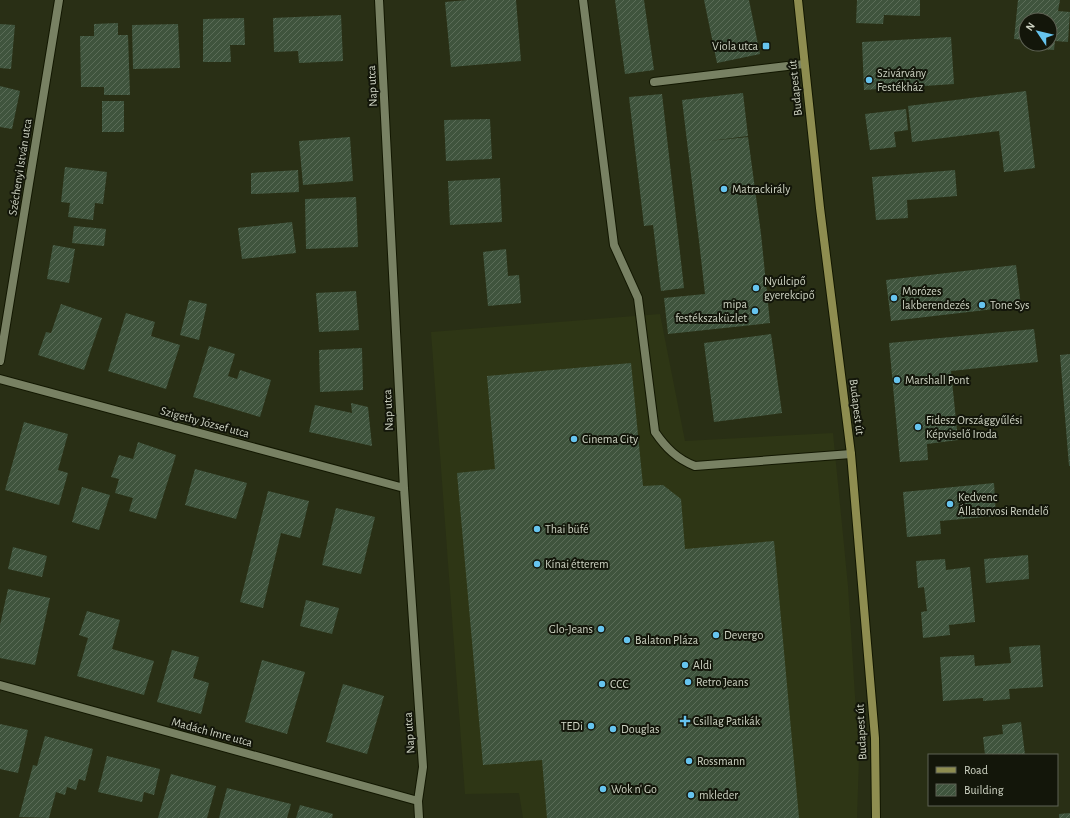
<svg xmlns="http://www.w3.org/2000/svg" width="1070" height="818" font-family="'Alegreya Sans',sans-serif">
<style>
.built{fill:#2e3615}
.building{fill:url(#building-hatch)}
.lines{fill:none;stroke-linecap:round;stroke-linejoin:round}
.lane-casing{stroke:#121701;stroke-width:10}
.street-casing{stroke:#121701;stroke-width:10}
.secondary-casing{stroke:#121701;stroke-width:10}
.lane{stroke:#788163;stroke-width:8}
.street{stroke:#788163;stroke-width:8}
.secondary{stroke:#8e8d50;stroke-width:8}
.poi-dot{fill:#66c4ef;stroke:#13160a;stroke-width:1.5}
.labels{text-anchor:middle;stroke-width:4;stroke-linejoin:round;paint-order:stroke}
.poi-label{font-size:12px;fill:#cfd4c4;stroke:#13160a;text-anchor:start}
.street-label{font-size:12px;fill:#cfd4c4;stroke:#13160a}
</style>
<defs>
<pattern id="building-hatch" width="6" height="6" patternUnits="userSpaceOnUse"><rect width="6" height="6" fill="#3f543d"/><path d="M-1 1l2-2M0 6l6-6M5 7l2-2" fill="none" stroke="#5a6c57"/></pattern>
</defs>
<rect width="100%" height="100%" fill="#292f15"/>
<path class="built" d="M660,314L685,441L833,433L848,586L859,759L857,818H523L519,793L465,794L431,332Z"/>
<path class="building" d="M467,0H516L521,61L451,67L445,2Z
M615,0H644L654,70L625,74Z
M704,0H749L760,54L717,63Z
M857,0H920V16L884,15L883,24L856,23Z
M1018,0H1060L1058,11L1070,12L1068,42L1055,41L1054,50L1037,49V44H1050V20H1026V40L1014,39Z
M341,15L343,61L299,63L298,51L274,52L273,18Z
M244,18L245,45H230L231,62H203V19Z
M118,23V35H128L130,95H104V87H81L80,36H94V24Z
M0,24L15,25L11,69L0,68Z
M178,24L180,68L133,69L132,25Z
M951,37L954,84L864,90L862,42Z
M0,86L20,91L12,129L0,127Z
M1026,91L1035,168L1004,172L999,131L912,142L908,106Z
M743,93L748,136L709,141L748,137L761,234L770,323L668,334L664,298L705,294L699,241L719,239L699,241L682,100Z
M662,94L684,288L661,291L653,225L644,226L629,97Z
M102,101H124V132H102Z
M906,109L908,130L894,132L896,147L870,150L865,114Z
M490,119L492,159L446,161L444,120Z
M350,137L353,181L303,185L299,141Z
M65,167L107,172L103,204L95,203L93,220L68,217L70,203L61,202Z
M298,170L299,192L251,194V173Z
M955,170L957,196L907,200L908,218L876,220L872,177Z
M500,178L502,222L450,225L448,181Z
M356,197L358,247L306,249L305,199Z
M292,222L296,253L242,259L238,228Z
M74,226L106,229L104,246L72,243Z
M53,245L75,249L69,283L47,279Z
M506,249L508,276L519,275L521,303L488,306L483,252Z
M1016,265L1021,306L891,321L886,280Z
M356,291L359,330L319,332L316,293Z
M189,300L207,304L199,340L180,335Z
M61,304L102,318L84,370L38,355L46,332L51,333Z
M126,313L155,322L151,336L180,345L166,389L108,371Z
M1034,329L1038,362L951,371L958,440L927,444L928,460L900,462L889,343Z
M771,334L782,413L714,422L704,343Z
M209,346L235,354L228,376L237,379L240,370L271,380L260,417L193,397Z
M362,348L363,390L320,392L319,350Z
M1070,354V466H1069L1060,355Z
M631,363L643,486L663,485L681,499L685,549L774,541L799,818H547L542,760L483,765L457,473L495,469L487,376Z
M351,403L368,407L372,446L309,432L315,405L352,413Z
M24,422L68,434L58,470L68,473L59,505L5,490Z
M138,442L176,455L156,519L129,511L133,498L115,493L119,479L111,477L119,455L133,459Z
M195,469L247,483L236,519L185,505Z
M994,483L996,516L940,521L941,534L907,537L903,492Z
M82,487L110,495L99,530L72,522Z
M268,491L309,501L300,538L281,533L263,608L240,602Z
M336,508L375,517L361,574L322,565Z
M13,547L47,556L42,577L8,569Z
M1028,555L1029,579L986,583L984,559Z
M945,559L946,570L970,567L975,622L949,625L950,635L923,638L921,612L927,611L924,587L918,588L916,561Z
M8,589L50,598L35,665L0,658V625Z
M306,600L339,608L332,634L300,626Z
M87,611L120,620L112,649L154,661L144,695L77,676L88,638L79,635Z
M1040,645L1043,687L1009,689L1010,699L983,701V698L943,701L940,657L974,655L975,666L1011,663L1009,647Z
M172,650L199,657L193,678L209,683L201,714L157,702Z
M262,660L305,672L287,734L245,722Z
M343,684L384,696L367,754L326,742Z
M1021,722L1025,755H985L983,737L1003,734L1002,725Z
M0,724L28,730L18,773L0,769Z
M45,736L93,749L85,781L79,779L76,790L67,787L65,795L56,792L49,818L19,817L33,765L37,766Z
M107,756L160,769L154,795L144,792L142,802L98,792Z
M171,774L216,786L207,818H158Z
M227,788L291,804L287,818H219Z
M300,805L333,814L332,818H296Z
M1070,813V818H1059V814Z"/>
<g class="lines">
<g class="lane-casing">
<path id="lane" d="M583,0L614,245L638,298L655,432C666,448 677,459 695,466L851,454
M654,82L804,64"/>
</g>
<g class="street-casing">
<path id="street" d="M379,0L404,488L423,767L418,801L419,818
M0,361L59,0
M0,379L404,488
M0,685L418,801"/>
</g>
<g class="secondary-casing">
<path id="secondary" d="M798,0L820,208L851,454L875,738L876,818"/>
</g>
<use href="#lane" class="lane"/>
<use href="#street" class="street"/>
<use href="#secondary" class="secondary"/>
</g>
<g class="poi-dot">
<rect x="762" y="42" width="8" height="8" rx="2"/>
<circle cx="869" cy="80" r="4"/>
<circle cx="724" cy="189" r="4"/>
<circle cx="756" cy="288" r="4"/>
<circle cx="894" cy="298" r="4"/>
<circle cx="982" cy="305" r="4"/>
<circle cx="755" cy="311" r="4"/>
<circle cx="897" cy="380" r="4"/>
<circle cx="918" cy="427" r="4"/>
<circle cx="574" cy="439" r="4"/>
<circle cx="950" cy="504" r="4"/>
<circle cx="537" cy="529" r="4"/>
<circle cx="537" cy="564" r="4"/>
<circle cx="601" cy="629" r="4"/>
<circle cx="716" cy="635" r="4"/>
<circle cx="627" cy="640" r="4"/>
<circle cx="685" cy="665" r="4"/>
<circle cx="688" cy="682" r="4"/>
<circle cx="602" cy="684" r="4"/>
<path d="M683 715h4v4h4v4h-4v4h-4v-4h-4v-4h4z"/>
<circle cx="591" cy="726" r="4"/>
<circle cx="613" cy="729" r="4"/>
<circle cx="689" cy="761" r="4"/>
<circle cx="603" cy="789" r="4"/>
<circle cx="691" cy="795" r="4"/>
</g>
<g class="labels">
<g class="poi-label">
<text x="758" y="50" text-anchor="end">Viola utca</text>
<text x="877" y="77">Szivárvány<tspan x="877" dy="14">Festékház</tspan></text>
<text x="732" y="193">Matrackirály</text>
<text x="764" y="285">Nyúlcipő<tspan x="764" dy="14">gyerekcipő</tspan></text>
<text x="902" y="295">Morózes<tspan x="902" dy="14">lakberendezés</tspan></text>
<text x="747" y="308" text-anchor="end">mipa<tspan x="747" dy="14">festékszaküzlet</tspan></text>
<text x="990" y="309">Tone Sys</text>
<text x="905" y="384">Marshall Pont</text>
<text x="926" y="424">Fidesz Országgyűlési<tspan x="926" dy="14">Képviselő Iroda</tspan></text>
<text x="582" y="443">Cinema City</text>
<text x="958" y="501">Kedvenc<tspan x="958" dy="14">Állatorvosi Rendelő</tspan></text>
<text x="545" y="533">Thai büfé</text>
<text x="545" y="568">Kínai étterem</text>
<text x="593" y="633" text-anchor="end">Glo-Jeans</text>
<text x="724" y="639">Devergo</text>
<text x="635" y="644">Balaton Pláza</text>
<text x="693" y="669">Aldi</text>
<text x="696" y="686">Retro Jeans</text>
<text x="610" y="688">CCC</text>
<text x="693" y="725">Csillag Patikák</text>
<text x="583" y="730" text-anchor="end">TEDi</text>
<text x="621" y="733">Douglas</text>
<text x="697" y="765">Rossmann</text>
<text x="611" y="793">Wok n' Go</text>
<text x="699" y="799">mkleder</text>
</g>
<g class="street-label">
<text transform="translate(372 86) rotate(-93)" y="4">Nap utca</text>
<text transform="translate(795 88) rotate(-96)" y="4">Budapest út</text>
<text transform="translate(20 167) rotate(-81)" y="4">Széchenyi István utca</text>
<text transform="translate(857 407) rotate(83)" y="4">Budapest út</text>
<text transform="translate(388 410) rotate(-93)" y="4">Nap utca</text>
<text transform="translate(205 422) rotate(15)" y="4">Szigethy József utca</text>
<text transform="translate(212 732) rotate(15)" y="4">Madách Imre utca</text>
<text transform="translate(861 732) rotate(-93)" y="4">Budapest út</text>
<text transform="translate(409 733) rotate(-94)" y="4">Nap utca</text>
</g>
</g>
<rect x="928" y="754" width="130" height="52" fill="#13160a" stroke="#5e6254"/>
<rect x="936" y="767" width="20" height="6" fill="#8e8d50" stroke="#5e6254"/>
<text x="964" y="774" font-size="12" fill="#cfd4c4">Road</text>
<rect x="936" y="784" width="20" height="12" fill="url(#building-hatch)" stroke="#5e6254"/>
<text x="964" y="794" font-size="12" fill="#cfd4c4">Building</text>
<g transform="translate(1038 32) rotate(305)"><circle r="19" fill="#13160a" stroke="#5e6254"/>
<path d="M0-3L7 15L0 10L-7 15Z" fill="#66c4ef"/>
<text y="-6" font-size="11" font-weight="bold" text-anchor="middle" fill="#cfd4c4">N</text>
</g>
</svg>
